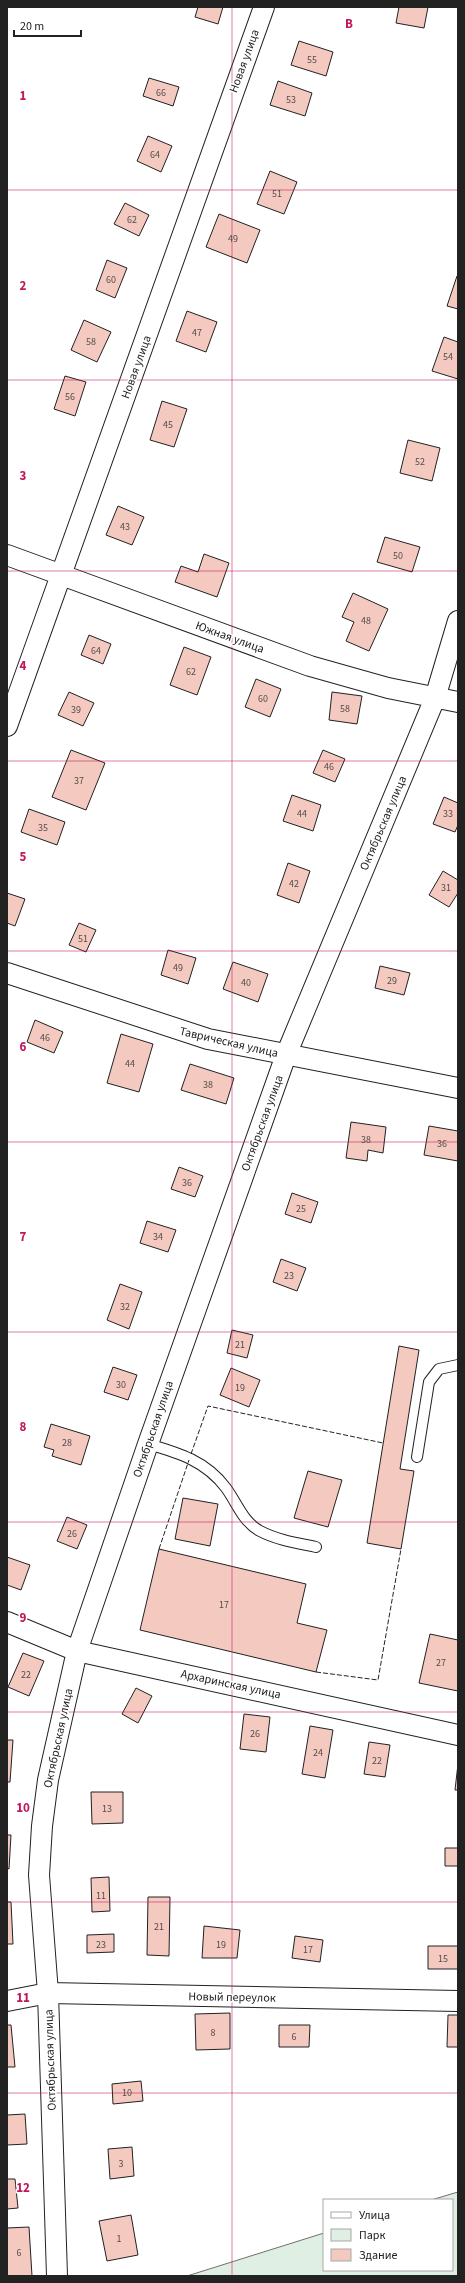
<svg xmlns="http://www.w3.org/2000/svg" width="465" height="2283" font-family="'Source Sans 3',sans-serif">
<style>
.green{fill:#e0efe3;stroke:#6f6f6f}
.building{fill:#f3c9c0;stroke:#222}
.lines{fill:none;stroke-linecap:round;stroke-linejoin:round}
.service-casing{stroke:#222;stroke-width:12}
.minor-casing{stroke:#222;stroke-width:22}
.service{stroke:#fff;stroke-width:10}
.minor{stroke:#fff;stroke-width:20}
.fence{stroke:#222;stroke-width:1;stroke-dasharray:5 2;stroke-linecap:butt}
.grid{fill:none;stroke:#c2185b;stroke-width:1;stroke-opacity:0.55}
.labels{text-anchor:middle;stroke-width:3;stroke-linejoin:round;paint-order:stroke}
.number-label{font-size:10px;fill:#564c4a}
.street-label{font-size:12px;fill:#222;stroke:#fff}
.grid-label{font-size:13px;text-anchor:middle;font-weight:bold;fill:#c2185b;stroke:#fff;stroke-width:3;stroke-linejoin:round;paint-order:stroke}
</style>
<rect width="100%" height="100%" fill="#fff"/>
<path class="green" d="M458,2192V2276H187L324,2233V2270H452V2200H431Z"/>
<path class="building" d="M198,7H223L218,24L195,17Z
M399,7H428L424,28L396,23Z
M299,41L333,52L326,76L291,65Z
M149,78L179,87L173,106L143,96Z
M278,81L312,93L305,116L270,105Z
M148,136L172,146L161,172L137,161Z
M270,171L297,182L284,214L257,204Z
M125,203L149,215L139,236L114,224Z
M219,214L260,230L247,263L206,247Z
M107,260L127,268L115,298L96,290Z
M457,276H458V309L447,306Z
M187,311L217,322L206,352L176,341Z
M84,320L111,332L97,362L71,350Z
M444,337L458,342V379L432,371Z
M65,376L86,382L75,416L54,409Z
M162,401L187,409L174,447L150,440Z
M408,440L440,448L432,481L400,473Z
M118,506L144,517L132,545L106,535Z
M385,537L420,547L412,572L377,562Z
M204,554L229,563L217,597L175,582L181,566L198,572Z
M353,593L388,609L369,651L346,641L354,622L342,617Z
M89,635L111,644L103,664L81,655Z
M184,647L211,657L197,695L170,685Z
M256,679L281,689L270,717L245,707Z
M69,692L94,703L83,726L58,715Z
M332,692L362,696L357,724L329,720Z
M71,750L105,763L86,810L52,797Z
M323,750L345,759L335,782L313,773Z
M292,795L321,805L313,831L283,821Z
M444,797L458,803V825L455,832L433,824Z
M29,809L65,822L57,845L21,832Z
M288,863L310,871L299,903L277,895Z
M443,871L458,880V893L449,907L429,895Z
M7,893L25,899L15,926L7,923Z
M79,923L96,930L86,952L69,945Z
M168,950L196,958L188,984L161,975Z
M233,962L268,974L258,1002L223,989Z
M380,966L410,973L404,995L375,988Z
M35,1020L63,1032L54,1053L27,1042Z
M121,1034L153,1044L139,1092L107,1083Z
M190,1064L234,1078L226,1104L181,1090Z
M351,1122L386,1127L383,1153L368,1150L367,1161L346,1158Z
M429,1126L458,1131V1161L424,1155Z
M179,1167L203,1176L195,1197L171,1189Z
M292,1193L318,1202L311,1223L285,1214Z
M147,1221L176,1230L168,1252L140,1243Z
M281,1259L306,1268L297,1291L273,1282Z
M120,1284L142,1292L129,1329L107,1320Z
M232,1330L253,1335L247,1358L227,1353Z
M399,1346L419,1350L400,1469L414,1471L401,1549L367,1543Z
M113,1367L137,1375L128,1400L104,1392Z
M231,1368L260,1380L249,1407L220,1395Z
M51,1424L90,1436L81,1465L52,1456L54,1450L44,1447Z
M308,1471L342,1480L328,1527L294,1518Z
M183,1498L218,1504L210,1546L175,1539Z
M67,1517L87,1525L77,1549L57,1541Z
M159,1549L306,1584L297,1623L327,1630L316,1672L140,1630Z
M7,1557L30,1565L21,1590L7,1585Z
M430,1634L458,1640V1691L419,1683Z
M23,1653L44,1661L29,1696L8,1687Z
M136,1688L152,1696L138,1723L122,1714Z
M244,1714L270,1717L266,1752L240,1749Z
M310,1726L333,1730L325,1778L302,1774Z
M7,1740H13L10,1782H7Z
M369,1742L390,1745L385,1777L364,1774Z
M458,1764V1790H455Z
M91,1792H123V1823L92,1824Z
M7,1835H11L9,1869L7,1868Z
M445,1848H458V1866H445Z
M109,1877L110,1911L92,1912L91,1878Z
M148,1897H170L169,1956L147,1955Z
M7,1902H11L13,1944H7Z
M204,1926L240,1930L237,1958H202Z
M114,1934V1952L87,1953V1935Z
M295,1936L323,1940L320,1962L292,1958Z
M428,1946H458V1969H428Z
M230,2013V2049L196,2050L195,2014Z
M448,2015H458V2047H447Z
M7,2025H11L15,2067H7Z
M279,2025H310L309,2047H279Z
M141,2081L143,2101L113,2104L112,2084Z
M25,2114L27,2144L7,2145V2115Z
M132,2147L134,2176L110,2179L108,2149Z
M7,2179H15L18,2208L7,2209Z
M131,2215L138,2255L107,2261L99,2221Z
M29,2227L32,2276H7V2228Z"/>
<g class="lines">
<g class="service-casing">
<path id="service" d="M148,1444C179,1453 206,1461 226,1488C237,1503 243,1522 260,1531C277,1540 297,1543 316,1547
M417,1457L429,1382L439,1369L458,1365"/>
</g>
<g class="minor-casing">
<path id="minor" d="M7,555L310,666L388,688L458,702
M7,726L264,7
M7,973L208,1039L458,1088
M7,1622L77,1651L458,1735
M7,2001L48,1993L458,2001
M57,2276L48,1993L39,1875L42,1826L48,1780L77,1651L148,1444L286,1055L435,698L458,621"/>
</g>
<use href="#service" class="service"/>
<use href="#minor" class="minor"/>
<path class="fence" d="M191,1454L208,1406L383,1443
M159,1549L189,1460
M316,1672L378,1680L401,1549"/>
</g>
<path class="grid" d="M232,7V2276M7,190H458M7,380H458M7,571H458M7,761H458M7,951H458M7,1142H458M7,1332H458M7,1522H458M7,1712H458M7,1902H458M7,2093H458"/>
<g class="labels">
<g class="number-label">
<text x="312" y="63">55</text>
<text x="161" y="96">66</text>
<text x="291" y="103">53</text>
<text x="155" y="158">64</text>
<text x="277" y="197">51</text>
<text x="132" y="223">62</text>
<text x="233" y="242">49</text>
<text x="111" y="283">60</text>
<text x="197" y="336">47</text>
<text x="91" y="345">58</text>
<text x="448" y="360">54</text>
<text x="70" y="400">56</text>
<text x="168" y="428">45</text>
<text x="420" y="465">52</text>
<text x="125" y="530">43</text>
<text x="398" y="559">50</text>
<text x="366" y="624">48</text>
<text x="96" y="654">64</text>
<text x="191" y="675">62</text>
<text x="263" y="702">60</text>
<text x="345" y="712">58</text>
<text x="76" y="713">39</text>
<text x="329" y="770">46</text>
<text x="79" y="784">37</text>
<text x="302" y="817">44</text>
<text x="448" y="817">33</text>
<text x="43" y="831">35</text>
<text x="294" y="887">42</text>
<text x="446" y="891">31</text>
<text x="83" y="942">51</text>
<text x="178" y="971">49</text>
<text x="392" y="984">29</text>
<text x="246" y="986">40</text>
<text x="45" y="1041">46</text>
<text x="130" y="1067">44</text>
<text x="208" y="1088">38</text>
<text x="366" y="1143">38</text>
<text x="442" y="1147">36</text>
<text x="187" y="1186">36</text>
<text x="301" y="1212">25</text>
<text x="158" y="1240">34</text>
<text x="289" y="1279">23</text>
<text x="125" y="1310">32</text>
<text x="240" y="1348">21</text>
<text x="121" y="1388">30</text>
<text x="240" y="1391">19</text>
<text x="67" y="1446">28</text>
<text x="72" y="1537">26</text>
<text x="224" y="1608">17</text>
<text x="441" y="1666">27</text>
<text x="26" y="1678">22</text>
<text x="255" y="1737">26</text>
<text x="318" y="1756">24</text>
<text x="377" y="1764">22</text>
<text x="107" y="1812">13</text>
<text x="101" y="1899">11</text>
<text x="159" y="1930">21</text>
<text x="101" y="1948">23</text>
<text x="221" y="1948">19</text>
<text x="308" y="1953">17</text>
<text x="443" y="1962">15</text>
<text x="213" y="2036">8</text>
<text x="294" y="2040">6</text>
<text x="127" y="2096">10</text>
<text x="121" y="2167">3</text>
<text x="119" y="2242">1</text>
<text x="19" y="2256">6</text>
</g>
<g class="street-label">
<text transform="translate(244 61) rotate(-70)" y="4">Новая улица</text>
<text transform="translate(136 367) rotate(-70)" y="4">Новая улица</text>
<text transform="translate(230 637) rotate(20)" y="4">Южная улица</text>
<text transform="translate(383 823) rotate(-67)" y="4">Октябрьская улица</text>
<text transform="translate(229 1042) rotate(13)" y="4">Таврическая улица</text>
<text transform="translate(262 1123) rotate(-70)" y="4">Октябрьская улица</text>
<text transform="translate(153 1429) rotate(-71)" y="4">Октябрьская улица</text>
<text transform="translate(231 1684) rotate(12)" y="4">Архаринская улица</text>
<text transform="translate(58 1738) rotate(-78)" y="4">Октябрьская улица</text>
<text transform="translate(232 1997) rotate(1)" y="4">Новый переулок</text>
<text transform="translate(50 2060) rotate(-92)" y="4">Октябрьская улица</text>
</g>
</g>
<g class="grid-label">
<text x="349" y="28">B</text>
<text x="23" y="100">1</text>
<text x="23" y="290">2</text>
<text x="23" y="480">3</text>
<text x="23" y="670">4</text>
<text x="23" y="861">5</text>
<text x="23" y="1051">6</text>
<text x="23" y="1241">7</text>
<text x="23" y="1431">8</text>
<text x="23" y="1622">9</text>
<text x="23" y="1812">10</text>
<text x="23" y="2002">11</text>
<text x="23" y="2192">12</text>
</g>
<rect width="465" height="2283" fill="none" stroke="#222222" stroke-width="16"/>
<rect x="323" y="2199" width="130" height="72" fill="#ffffff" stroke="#a7a7a7"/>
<rect x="331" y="2212" width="20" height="6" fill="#ffffff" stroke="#a7a7a7"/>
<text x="359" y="2219" font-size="12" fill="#222222">Улица</text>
<rect x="331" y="2229" width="20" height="12" fill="#e0efe3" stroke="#a7a7a7"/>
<text x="359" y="2239" font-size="12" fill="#222222">Парк</text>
<rect x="331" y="2249" width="20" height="12" fill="#f3c9c0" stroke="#a7a7a7"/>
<text x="359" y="2259" font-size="12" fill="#222222">Здание</text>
<path d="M14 30v6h67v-6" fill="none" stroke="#222222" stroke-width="2"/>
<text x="20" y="30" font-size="12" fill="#222222" stroke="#ffffff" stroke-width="3" paint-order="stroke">20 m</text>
</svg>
